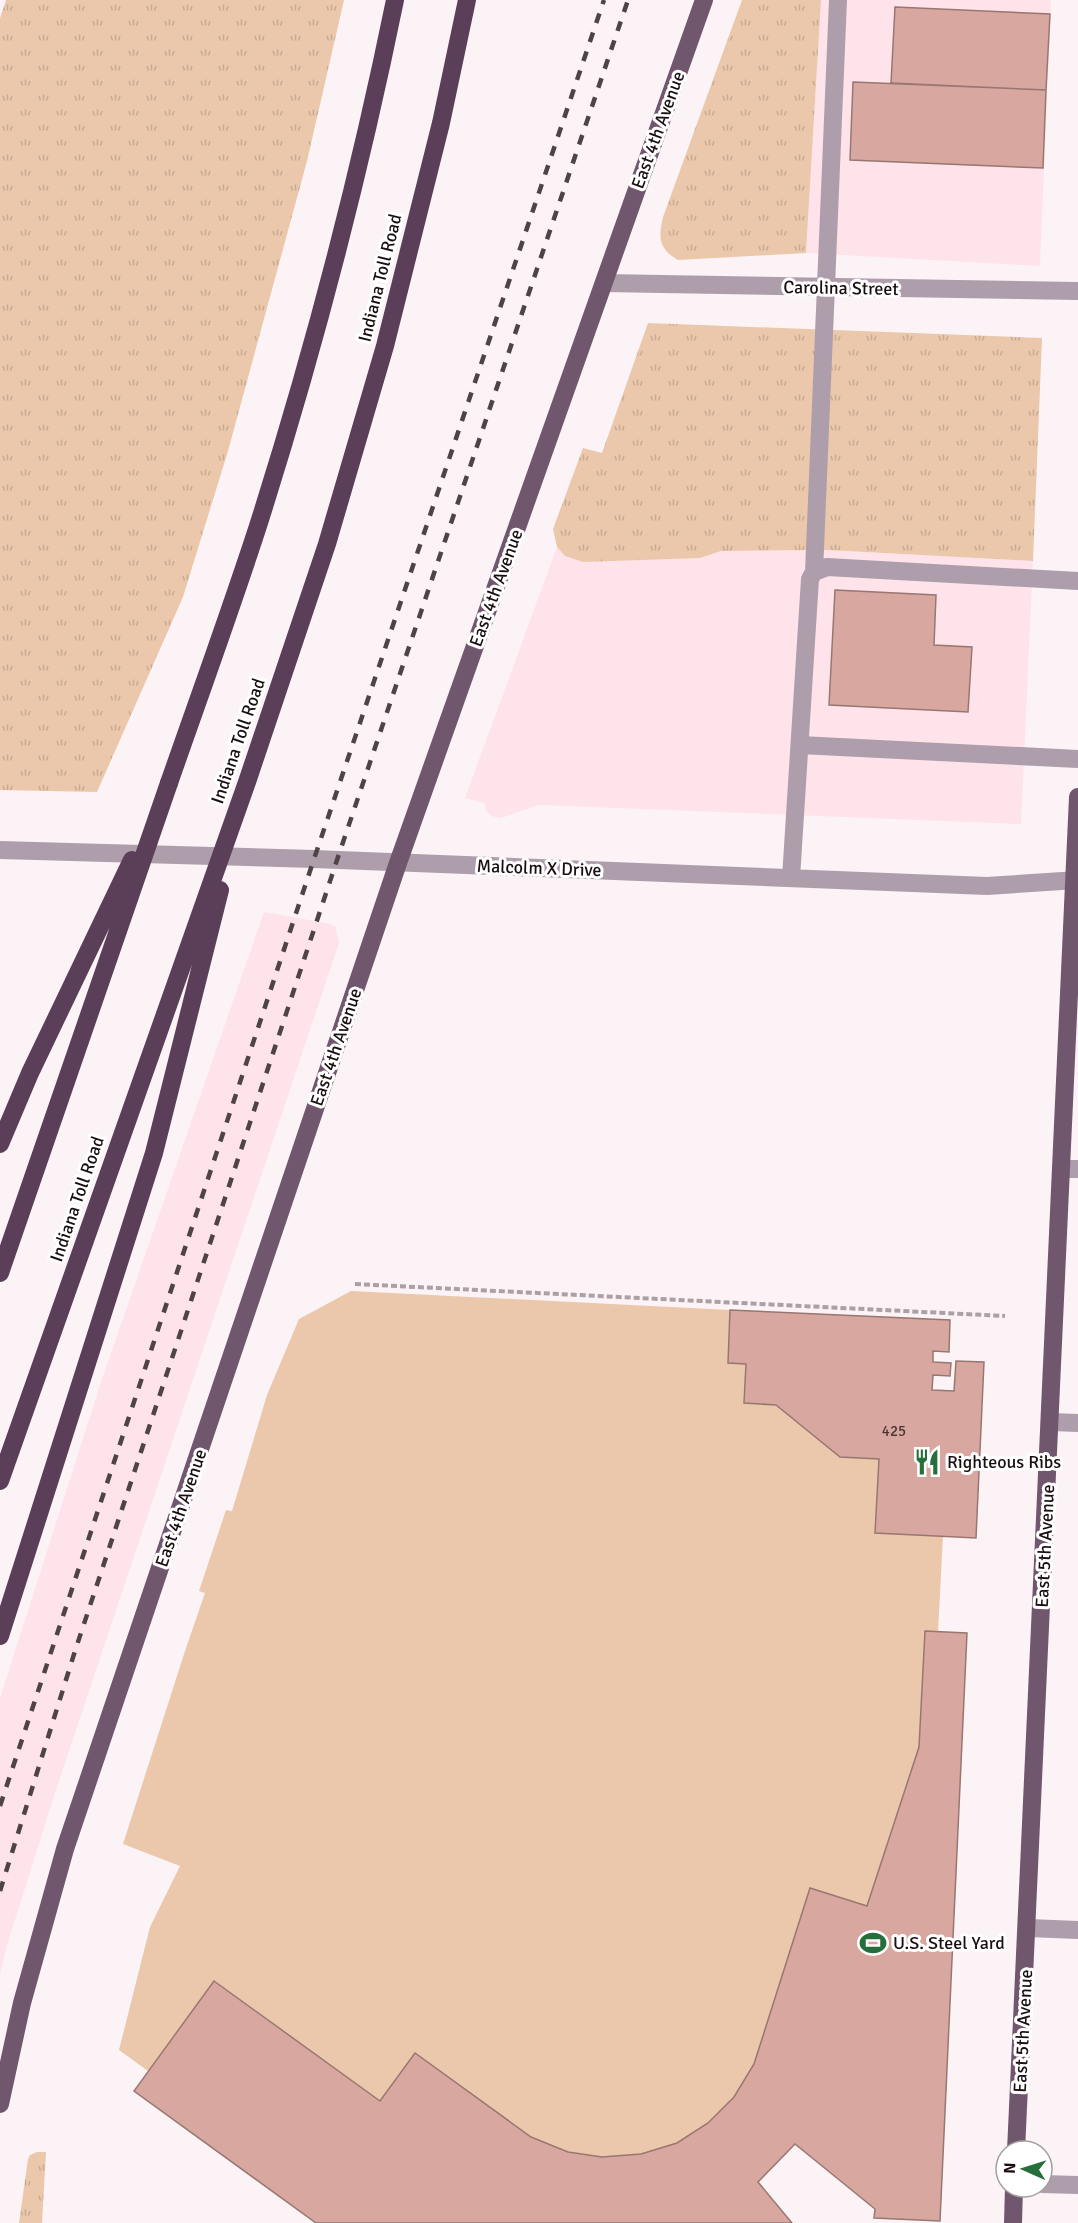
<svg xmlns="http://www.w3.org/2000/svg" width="1078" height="2223" font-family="Signika,sans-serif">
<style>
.built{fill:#ffe3ea}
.grass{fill:url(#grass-tufts)}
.pitch{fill:#ebc8ab}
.building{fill:#d8a8a0;stroke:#987771;stroke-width:1.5}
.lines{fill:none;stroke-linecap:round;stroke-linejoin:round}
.path{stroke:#aba1a4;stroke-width:4;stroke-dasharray:6 3;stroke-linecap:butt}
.minor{stroke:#ae9eab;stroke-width:18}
.major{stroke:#71576e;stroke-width:18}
.highway{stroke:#5b3e58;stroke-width:18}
.rail{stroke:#4e4345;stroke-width:4.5;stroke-dasharray:10 10;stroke-linecap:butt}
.highway-bridge{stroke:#5b3e58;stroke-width:18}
.labels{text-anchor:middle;stroke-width:6;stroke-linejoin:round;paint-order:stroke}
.number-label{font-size:15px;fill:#4a3435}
.street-label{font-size:18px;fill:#1a0e11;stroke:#fff}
.poi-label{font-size:18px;fill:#1a0e11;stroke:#fff;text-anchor:start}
</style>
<defs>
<pattern id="grass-tufts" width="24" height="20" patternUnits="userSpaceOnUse" patternTransform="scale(1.5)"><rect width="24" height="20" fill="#ebc8ab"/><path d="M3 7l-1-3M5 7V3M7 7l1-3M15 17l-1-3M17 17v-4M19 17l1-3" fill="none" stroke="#c9ab92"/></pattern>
</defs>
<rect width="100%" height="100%" fill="#fbf3f5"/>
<path class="built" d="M821,0H1051L1040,266L806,253Z
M557,547L565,556L700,558L721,551L828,550L1033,561L1021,824L539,805L501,818L491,816L486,810L484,803L465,798Z
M264,912L326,923L335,926L339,943L55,1793L8,1942L0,1974V1698L102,1379Z"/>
<path class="grass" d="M6,0H344L307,161L228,451L183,597L97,792L0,790V18Z
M742,0H821L806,253L678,260C659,249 658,238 663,217Z
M648,323L1042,338L1033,561L828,550L721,551L700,558L583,562L565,556L557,547L553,529L583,448L602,453Z
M37,2152H46L42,2223H19L28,2159L30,2155Z"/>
<path class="pitch" d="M351,1291L730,1310L728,1362L746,1364L744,1403L776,1405L840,1457L879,1459L875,1533L943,1536L938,1632L925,1631L919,1747L867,1906L810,1888L754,2064L734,2097L708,2123L677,2143L641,2154L602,2157L568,2152L531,2137L415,2053L380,2101L215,1981L148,2071L119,2050L150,1927L180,1866L123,1844L185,1651L205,1593L199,1591L226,1510L232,1511L267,1395L299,1319Z"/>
<path class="building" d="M895,7L1050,14L1046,90L891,83Z
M853,82L1046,90L1043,168L850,160Z
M835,590L936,595L934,645L972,647L968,712L829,705Z
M730,1310L950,1320L949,1352L933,1351V1362L951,1363L950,1376L933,1375L932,1390L954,1391L956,1361L984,1362L976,1538L875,1533L879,1459L840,1457L776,1405L744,1403L746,1364L728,1363Z
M925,1631L967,1633L940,2221L874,2218L875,2209L795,2144L758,2182L792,2223H316L134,2091L214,1981L380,2101L415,2053L531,2137L568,2152L602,2157L641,2154L677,2143L708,2123L734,2097L754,2064L810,1888L867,1906L919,1747Z"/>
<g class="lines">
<path class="path" d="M355,1284L1005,1316"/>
<path class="minor" d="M604,283L1078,291
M814,572L838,0
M800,745L1078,759
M0,850L314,859L987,886L1078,880
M791,878L810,579L814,572L827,567L1078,581
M1062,1169H1078
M1051,1422L1078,1423
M1028,1928L1078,1930
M1042,2184L1078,2185"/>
<path class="major" d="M0,2104L22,2003L65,1849L398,863L704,0
M1016,2151L1078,797
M1013,2223L1014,2187"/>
<path class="highway" d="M169,783C199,697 230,612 258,526C313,353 359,177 395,0"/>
<path class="rail" d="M0,1806L314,859L604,0
M0,1891L75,1651L337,860L628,0"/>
<path class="highway-bridge" d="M0,1144L30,1073L132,860
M0,1273L169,783
M0,1481L247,782L327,544L385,346L441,123L467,0
M0,1636L154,1153L220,890"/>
</g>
<defs>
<g id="restaurant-bare" transform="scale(2.07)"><path d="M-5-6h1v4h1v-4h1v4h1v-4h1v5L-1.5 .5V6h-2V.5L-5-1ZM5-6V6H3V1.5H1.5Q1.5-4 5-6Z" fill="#266f3c" stroke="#fff" stroke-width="2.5" paint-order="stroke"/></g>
<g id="stadium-bare" transform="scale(2.07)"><path d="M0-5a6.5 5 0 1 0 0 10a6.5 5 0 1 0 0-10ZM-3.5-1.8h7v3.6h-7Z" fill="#266f3c" stroke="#fff" stroke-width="2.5" paint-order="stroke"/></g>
</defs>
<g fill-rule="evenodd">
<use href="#restaurant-bare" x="927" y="1462"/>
<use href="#stadium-bare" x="873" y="1943"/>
</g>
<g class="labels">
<g class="number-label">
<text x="894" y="1436">425</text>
</g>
<g class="street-label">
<text transform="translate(658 130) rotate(-70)" y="6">East 4th Avenue</text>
<text transform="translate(380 278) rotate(-76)" y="6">Indiana Toll Road</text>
<text transform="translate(841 288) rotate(1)" y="6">Carolina Street</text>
<text transform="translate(496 588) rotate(-70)" y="6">East 4th Avenue</text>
<text transform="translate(238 741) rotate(-71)" y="6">Indiana Toll Road</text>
<text transform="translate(539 868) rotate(2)" y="6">Malcolm X Drive</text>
<text transform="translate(336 1047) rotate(-71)" y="6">East 4th Avenue</text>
<text transform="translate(77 1199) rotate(-71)" y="6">Indiana Toll Road</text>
<text transform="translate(181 1508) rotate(-71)" y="6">East 4th Avenue</text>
<text transform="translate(1045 1546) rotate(-87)" y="6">East 5th Avenue</text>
<text transform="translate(1023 2031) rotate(-87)" y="6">East 5th Avenue</text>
</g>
<g class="poi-label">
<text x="947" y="1468">Righteous Ribs</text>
<text x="893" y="1949">U.S. Steel Yard</text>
</g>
</g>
<g transform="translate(1024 2169) rotate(273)"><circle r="28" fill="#ffffff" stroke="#a39fa0" stroke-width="1.5"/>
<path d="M0-4.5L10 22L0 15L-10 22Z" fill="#266f3c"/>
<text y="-9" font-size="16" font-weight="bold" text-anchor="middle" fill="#1a0e11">N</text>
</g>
</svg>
